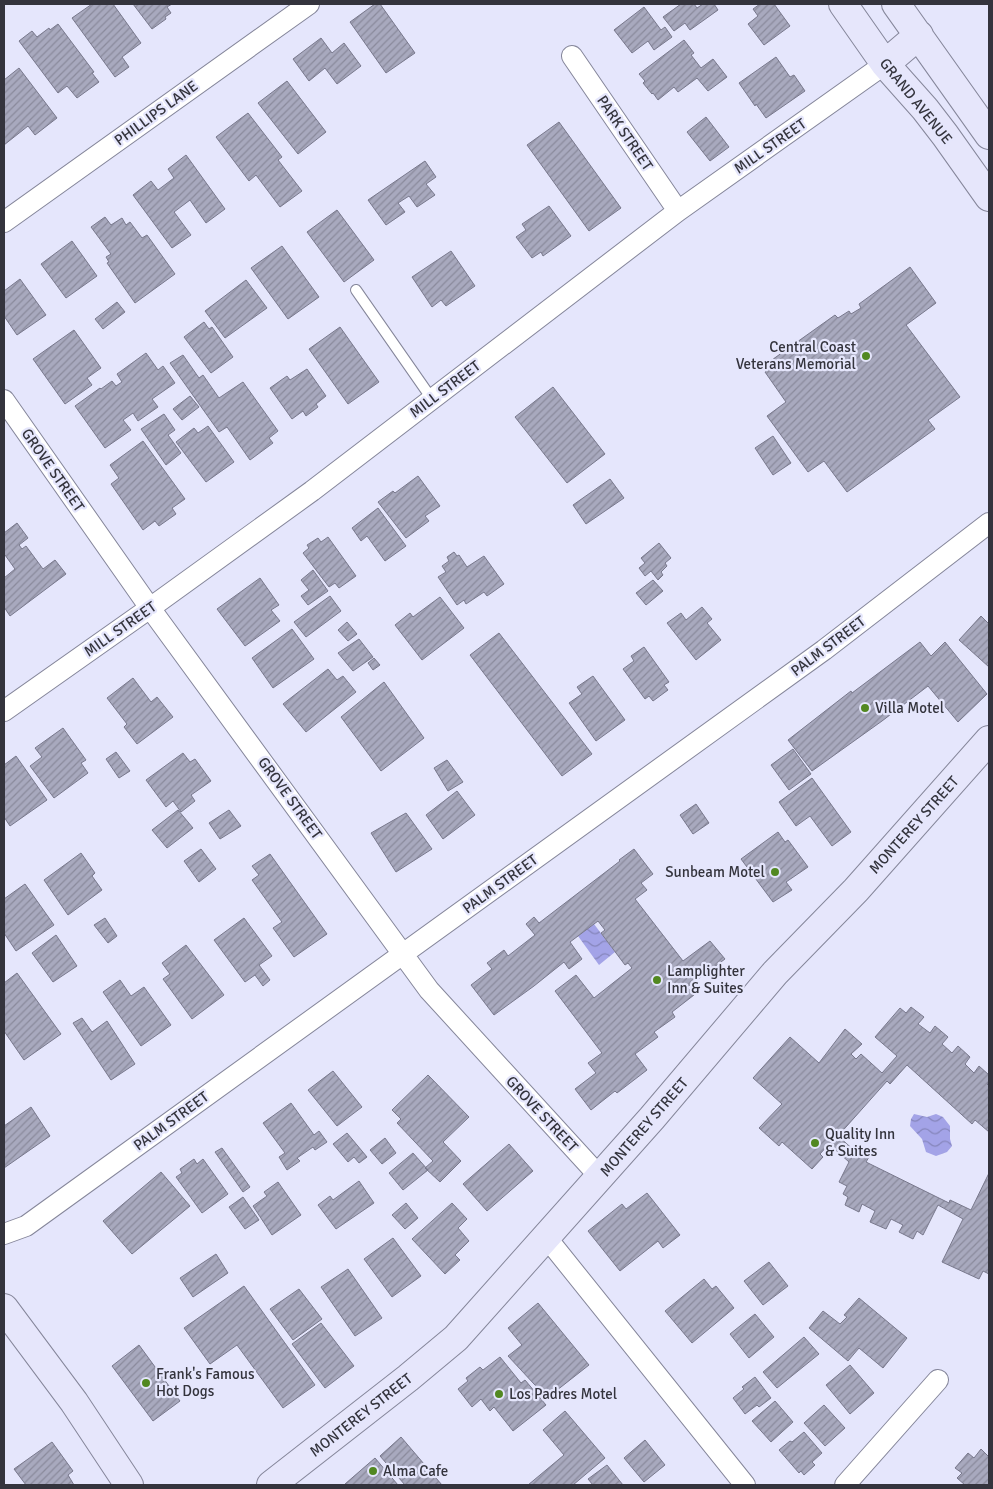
<svg xmlns="http://www.w3.org/2000/svg" width="993" height="1489" font-family="Signika,sans-serif">
<style>
.water{fill:url(#water-waves)}
.building{fill:url(#building-hatch);stroke:#78788c}
.lines{fill:none;stroke-linecap:round;stroke-linejoin:round}
.lane-casing{stroke:#85869a;stroke-width:12}
.street-casing{stroke:#85869a;stroke-width:22}
.secondary-casing{stroke:#85869a;stroke-width:30}
.lane{stroke:#fff;stroke-width:10}
.street{stroke:#fff;stroke-width:20}
.secondary{stroke:#e6e6fb;stroke-width:28}
.poi-dot{fill:#528821;stroke:#e5e6fc;stroke-width:2}
.labels{text-anchor:middle;stroke-width:4.5;stroke-linejoin:round;paint-order:stroke}
.street-label{font-size:15px;fill:#34343d;stroke:#e5e6fc}
.poi-label{font-size:15px;fill:#34343d;stroke:#e5e6fc;text-anchor:start}
</style>
<defs>
<pattern id="water-waves" width="16" height="10" patternUnits="userSpaceOnUse" patternTransform="scale(1.25)"><rect width="16" height="10" fill="#a3a3e7"/><path d="M0 5q4-4 8 0t8 0" fill="none" stroke="#8686bc"/></pattern>
<pattern id="building-hatch" width="6" height="6" patternUnits="userSpaceOnUse" patternTransform="scale(1.25)"><rect width="6" height="6" fill="#a8a9be"/><path d="M-1 1l2-2M0 6l6-6M5 7l2-2" fill="none" stroke="#8a8a9c"/></pattern>
</defs>
<rect width="100%" height="100%" fill="#e5e6fc"/>
<path class="water" d="M594,924L615,952L599,965L578,936Z
M914,1114L927,1117L936,1114L943,1117L950,1126V1139L952,1146L947,1152L936,1156L926,1152L922,1139L910,1126L911,1119Z"/>
<path class="building" d="M92,4H113L141,43L122,57L129,67L115,77L72,18Z
M133,4H172L167,7L171,13L165,17L166,19L152,29Z
M375,4H380L415,53L386,73L350,22Z
M681,4H694L697,8L703,4H714L718,10L690,30L685,23L674,31L663,17Z
M760,4H774L790,26L764,45L748,24L758,16L753,9Z
M644,7L661,30L665,27L672,37L654,50L648,41L632,53L614,30Z
M58,24L94,72L92,73L99,82L77,98L67,86L58,93L19,41L32,31L37,37L49,28L50,30Z
M321,38L332,53L344,43L361,66L337,84L325,68L309,81L293,59Z
M684,40L694,53L691,55L701,68L713,59L727,77L708,91L697,78L678,92L674,87L658,100L653,93L652,94L643,83L645,81L639,74Z
M776,57L790,77L794,75L805,91L766,118L756,104L755,106L739,83Z
M19,68L57,118L35,135L28,126L4,145V80Z
M287,81L326,132L298,154L258,103Z
M248,113L282,157L278,160L302,191L280,207L256,175L249,181L216,137Z
M706,117L729,147L710,161L687,132Z
M559,122L621,208L589,231L527,145Z
M186,155L225,209L206,223L190,200L174,212L191,235L172,248L133,195L151,181L158,190L174,178L168,169Z
M425,161L436,177L426,184L435,195L417,207L409,196L398,203L405,212L386,225L368,200Z
M549,206L571,236L543,256L541,252L532,258L516,237L526,230L522,224Z
M337,210L374,260L344,282L307,232Z
M105,217L111,225L122,218L126,225L130,222L142,238L147,235L175,274L135,303L107,263L109,262L106,257L111,254L91,227Z
M72,241L97,276L66,298L41,264Z
M282,246L319,297L288,319L251,268Z
M451,251L475,286L446,306L441,300L432,307L412,277Z
M910,267L936,303L906,325L960,397L928,420L935,429L847,492L824,461L808,472L767,416L786,402L765,372L772,367L769,362L835,315L838,318L849,311L851,314L861,308L859,304Z
M20,279L46,315L17,335L4,316V291Z
M246,280L267,308L225,338L205,311Z
M117,302L125,312L103,329L95,319Z
M204,322L209,329L212,327L233,357L211,373L184,337Z
M340,327L379,382L348,404L309,349Z
M74,330L101,368L87,378L92,385L65,404L33,359Z
M146,353L158,370L163,366L175,383L152,399L158,407L138,421L133,413L123,420L131,430L105,448L75,406L100,388L101,389L112,381L116,386L122,382L117,374Z
M183,355L199,378L203,375L219,398L243,382L278,431L269,438L273,443L250,460L227,427L219,432L170,363Z
M307,369L326,396L316,404L318,407L306,416L303,411L292,419L270,388L287,376L290,380Z
M553,387L605,454L567,483L515,417Z
M190,396L199,407L182,420L173,409Z
M164,414L175,430L168,435L181,453L166,465L141,429Z
M208,426L234,462L206,482L176,442L194,428L198,433Z
M773,436L791,463L773,475L755,448Z
M143,441L185,499L172,508L176,514L159,526L155,521L143,530L111,484L119,478L110,465Z
M418,476L440,506L425,516L429,521L406,538L378,502L393,491L395,493Z
M610,479L624,498L586,524L573,505Z
M378,508L406,546L385,561L367,536L361,541L352,528Z
M17,523L28,538L19,545L22,549L26,546L43,569L55,560L66,574L10,616L4,607V578L15,569L5,555L4,556V533Z
M328,537L356,576L339,588L335,583L329,587L303,553L309,548L307,545L318,538L321,542Z
M659,543L671,558L665,563L667,566L661,572L663,575L658,580L651,571L645,576L639,568L645,563L641,558Z
M454,552L457,556L459,555L467,567L484,556L504,584L487,596L484,592L466,604L464,600L457,605L438,577L446,572L442,566L449,561L447,557Z
M313,570L328,591L308,605L301,596L309,590L301,580Z
M260,578L279,605L271,610L280,621L245,646L217,609Z
M653,580L663,591L646,605L636,593Z
M330,596L341,611L306,637L294,622Z
M440,597L464,628L422,660L395,625L410,613L413,617Z
M702,607L712,619L707,623L721,640L696,660L667,623L681,613L686,620Z
M981,616L989,624V667L959,640Z
M347,622L357,634L348,641L338,630Z
M292,629L314,659L273,688L252,658Z
M499,633L592,754L562,776L470,655Z
M359,639L373,657L353,671L338,653Z
M920,642L931,656L945,642L987,694L958,722L928,686L882,721L812,771L788,740L851,691L852,693Z
M644,647L669,682L664,685L668,690L653,701L649,696L645,699L623,669L634,661L631,656Z
M374,658L380,665L373,670L368,663Z
M328,669L337,680L343,676L356,692L306,732L283,704Z
M593,676L625,720L596,741L569,703L582,694L577,687Z
M133,678L151,702L157,697L173,717L137,744L124,727L127,724L107,698Z
M384,682L424,738L381,771L341,717Z
M63,728L86,760L81,763L88,773L54,798L30,766L42,757L35,748Z
M793,749L811,774L789,790L771,765Z
M116,752L130,771L119,778L106,759Z
M183,753L190,762L195,759L211,781L191,795L195,801L181,812L173,801L166,807L146,780Z
M16,756L47,800L10,826L4,817V765Z
M447,760L463,782L448,791L434,768Z
M812,778L851,832L832,846L810,816L796,826L779,802Z
M457,791L475,815L443,839L426,815Z
M696,804L709,823L693,834L680,815Z
M178,810L193,828L167,848L152,830Z
M229,810L241,826L220,839L209,823Z
M406,813L432,849L396,872L371,833Z
M778,832L785,842L788,840L808,867L786,882L792,890L773,902L741,859Z
M201,849L216,869L199,882L184,861Z
M634,849L653,874L641,883L647,890L635,899L683,961L710,941L725,959L687,987L694,995L672,1012L675,1017L654,1032L658,1037L635,1054L647,1070L617,1093L615,1091L591,1110L575,1089L596,1073L588,1063L602,1053L555,991L576,975L594,998L632,968L628,963L625,965L601,933L605,930L598,921L570,942L582,959L569,969L564,962L534,986L494,1015L471,985L492,969L487,963L504,950L508,956L535,935L526,924L534,917L539,923L620,861L619,860Z
M81,853L95,873L92,876L102,890L68,915L44,880Z
M270,854L327,934L294,957L273,928L282,922L252,880L259,875L252,866Z
M25,884L54,925L16,951L4,933V899Z
M105,918L117,936L108,943L94,925Z
M244,918L272,956L259,965L270,980L263,986L255,975L245,982L214,940Z
M56,935L77,966L53,982L32,953Z
M186,945L224,995L192,1019L163,979L170,974L162,963Z
M17,973L61,1034L24,1060L4,1031V983Z
M120,980L131,996L144,987L171,1025L141,1046L103,992Z
M911,1007L924,1017L918,1024L930,1033L935,1026L948,1037L942,1044L952,1053L958,1046L970,1057L965,1064L974,1073L979,1066L989,1075V1081L987,1084L989,1086V1132L975,1120L972,1124L907,1065L890,1084L887,1081L838,1136L856,1152L860,1145L872,1152L866,1162L949,1203L950,1200L971,1210L989,1173V1274L983,1271L979,1279L942,1262L963,1219L938,1205L923,1235L917,1231L913,1239L899,1232L903,1225L891,1219L886,1229L870,1222L875,1211L862,1204L859,1212L845,1205L848,1197L843,1194L847,1186L839,1182L849,1162L829,1144L820,1154L823,1157L812,1169L782,1142L779,1146L759,1128L782,1104L753,1078L790,1037L819,1063L845,1029L862,1044L851,1054L856,1059L861,1054L882,1073L897,1056L875,1037L900,1008L906,1013Z
M82,1018L92,1032L107,1021L135,1064L111,1080L73,1023Z
M333,1071L362,1107L337,1126L308,1090Z
M428,1075L469,1117L443,1142L461,1161L440,1182L425,1168L433,1161L397,1123L401,1119L392,1110Z
M291,1103L314,1135L319,1131L327,1142L315,1150L313,1147L297,1158L300,1161L287,1170L279,1157L285,1153L263,1123Z
M31,1107L50,1136L4,1168V1126Z
M347,1133L367,1157L359,1163L354,1157L348,1162L333,1144Z
M385,1138L396,1153L382,1164L370,1150Z
M509,1144L533,1171L487,1211L463,1184Z
M222,1148L250,1187L243,1192L215,1152Z
M413,1153L428,1170L403,1190L389,1173Z
M194,1159L197,1164L203,1159L228,1194L202,1213L176,1177L182,1173L180,1169Z
M161,1172L190,1206L132,1254L103,1221Z
M359,1181L374,1203L336,1229L318,1205L330,1196L333,1200Z
M278,1182L301,1215L272,1235L253,1206L267,1196L264,1192Z
M647,1193L680,1235L663,1248L658,1241L620,1271L588,1231L622,1204L626,1209Z
M243,1197L259,1220L245,1229L229,1207Z
M406,1203L418,1218L405,1229L392,1215Z
M452,1203L467,1219L458,1228L469,1241L455,1255L460,1260L445,1274L412,1239Z
M393,1238L421,1276L392,1297L364,1259Z
M216,1254L228,1273L193,1297L180,1278Z
M769,1262L788,1286L763,1305L744,1281Z
M348,1269L382,1318L355,1336L321,1287Z
M704,1279L712,1289L716,1286L734,1308L692,1343L665,1311Z
M244,1286L315,1385L283,1408L237,1345L210,1364L184,1328Z
M299,1289L322,1319L293,1340L270,1309Z
M859,1298L907,1338L883,1368L859,1348L848,1361L809,1328L823,1311L840,1324L847,1317L844,1315Z
M538,1303L589,1365L547,1398L508,1356L522,1345L508,1328Z
M755,1314L774,1337L749,1358L730,1334Z
M321,1323L354,1366L325,1388L292,1344Z
M804,1337L819,1354L777,1388L763,1372Z
M139,1345L180,1401L153,1421L112,1366Z
M500,1357L521,1383L525,1380L546,1405L513,1431L494,1407L490,1411L481,1399L472,1407L458,1389L468,1381L466,1378L480,1367L483,1370Z
M850,1365L874,1393L850,1414L826,1385Z
M755,1377L771,1398L759,1407L757,1405L745,1414L733,1398L744,1389L742,1387Z
M775,1401L793,1422L771,1442L752,1421Z
M824,1405L845,1428L825,1446L804,1423Z
M565,1411L605,1458L573,1485H528L564,1455L543,1430Z
M804,1432L822,1453L812,1462L815,1465L804,1475L801,1471L799,1473L779,1450L790,1441L792,1442Z
M401,1437L442,1485H405L380,1456Z
M645,1440L665,1465L644,1482L624,1458Z
M52,1442L73,1471L68,1475L74,1485H26L14,1469Z
M981,1449L989,1457V1485H965L957,1478L962,1473L955,1468L968,1453L974,1458Z
M375,1458L398,1485H345V1484Z
M607,1465L623,1485H593L588,1479Z"/>
<g class="lines">
<g class="lane-casing">
<path id="lane" d="M356,290L432,399"/>
</g>
<g class="street-casing">
<path id="street" d="M572,56L678,211
M4,222L309,4
M4,400L150,608L429,990L600,1177
M4,711L150,608L312,491L678,211L885,64
M4,1234L26,1226L824,650L989,523
M546,1237L745,1485
M845,1485L938,1380"/>
</g>
<g class="secondary-casing">
<path id="secondary" d="M843,4L885,64L925,109L945,135L989,197
M896,4L989,135
M885,64L919,35
M4,1308L74,1402L129,1485
M271,1485L408,1378L456,1338L652,1118L775,973L856,890L989,740"/>
</g>
<use href="#lane" class="lane"/>
<use href="#street" class="street"/>
<use href="#secondary" class="secondary"/>
</g>
<g class="poi-dot">
<circle cx="866" cy="356" r="5"/>
<circle cx="865" cy="708" r="5"/>
<circle cx="775" cy="872" r="5"/>
<circle cx="657" cy="980" r="5"/>
<circle cx="815" cy="1143" r="5"/>
<circle cx="146" cy="1383" r="5"/>
<circle cx="499" cy="1394" r="5"/>
<circle cx="373" cy="1471" r="5"/>
</g>
<g class="labels">
<g class="street-label">
<text transform="translate(916 101) rotate(51)" y="5">GRAND AVENUE</text>
<text transform="translate(156 113) rotate(-36)" y="5">PHILLIPS LANE</text>
<text transform="translate(625 133) rotate(56)" y="5">PARK STREET</text>
<text transform="translate(770 146) rotate(-35)" y="5">MILL STREET</text>
<text transform="translate(445 389) rotate(-37)" y="5">MILL STREET</text>
<text transform="translate(53 470) rotate(55)" y="5">GROVE STREET</text>
<text transform="translate(120 629) rotate(-35)" y="5">MILL STREET</text>
<text transform="translate(828 646) rotate(-37)" y="5">PALM STREET</text>
<text transform="translate(290 798) rotate(54)" y="5">GROVE STREET</text>
<text transform="translate(914 825) rotate(-48)" y="5">MONTEREY STREET</text>
<text transform="translate(500 884) rotate(-36)" y="5">PALM STREET</text>
<text transform="translate(542 1114) rotate(47)" y="5">GROVE STREET</text>
<text transform="translate(171 1121) rotate(-36)" y="5">PALM STREET</text>
<text transform="translate(644 1127) rotate(-49)" y="5">MONTEREY STREET</text>
<text transform="translate(361 1415) rotate(-38)" y="5">MONTEREY STREET</text>
</g>
<g class="poi-label">
<text x="856" y="352" text-anchor="end">Central Coast<tspan x="856" dy="17">Veterans Memorial</tspan></text>
<text x="875" y="713">Villa Motel</text>
<text x="765" y="877" text-anchor="end">Sunbeam Motel</text>
<text x="667" y="976">Lamplighter<tspan x="667" dy="17">Inn &amp; Suites</tspan></text>
<text x="825" y="1139">Quality Inn<tspan x="825" dy="17">&amp; Suites</tspan></text>
<text x="156" y="1379">Frank's Famous<tspan x="156" dy="17">Hot Dogs</tspan></text>
<text x="509" y="1399">Los Padres Motel</text>
<text x="383" y="1476">Alma Cafe</text>
</g>
</g>
<rect width="993" height="1489" fill="none" stroke="#34343d" stroke-width="10"/>
</svg>
